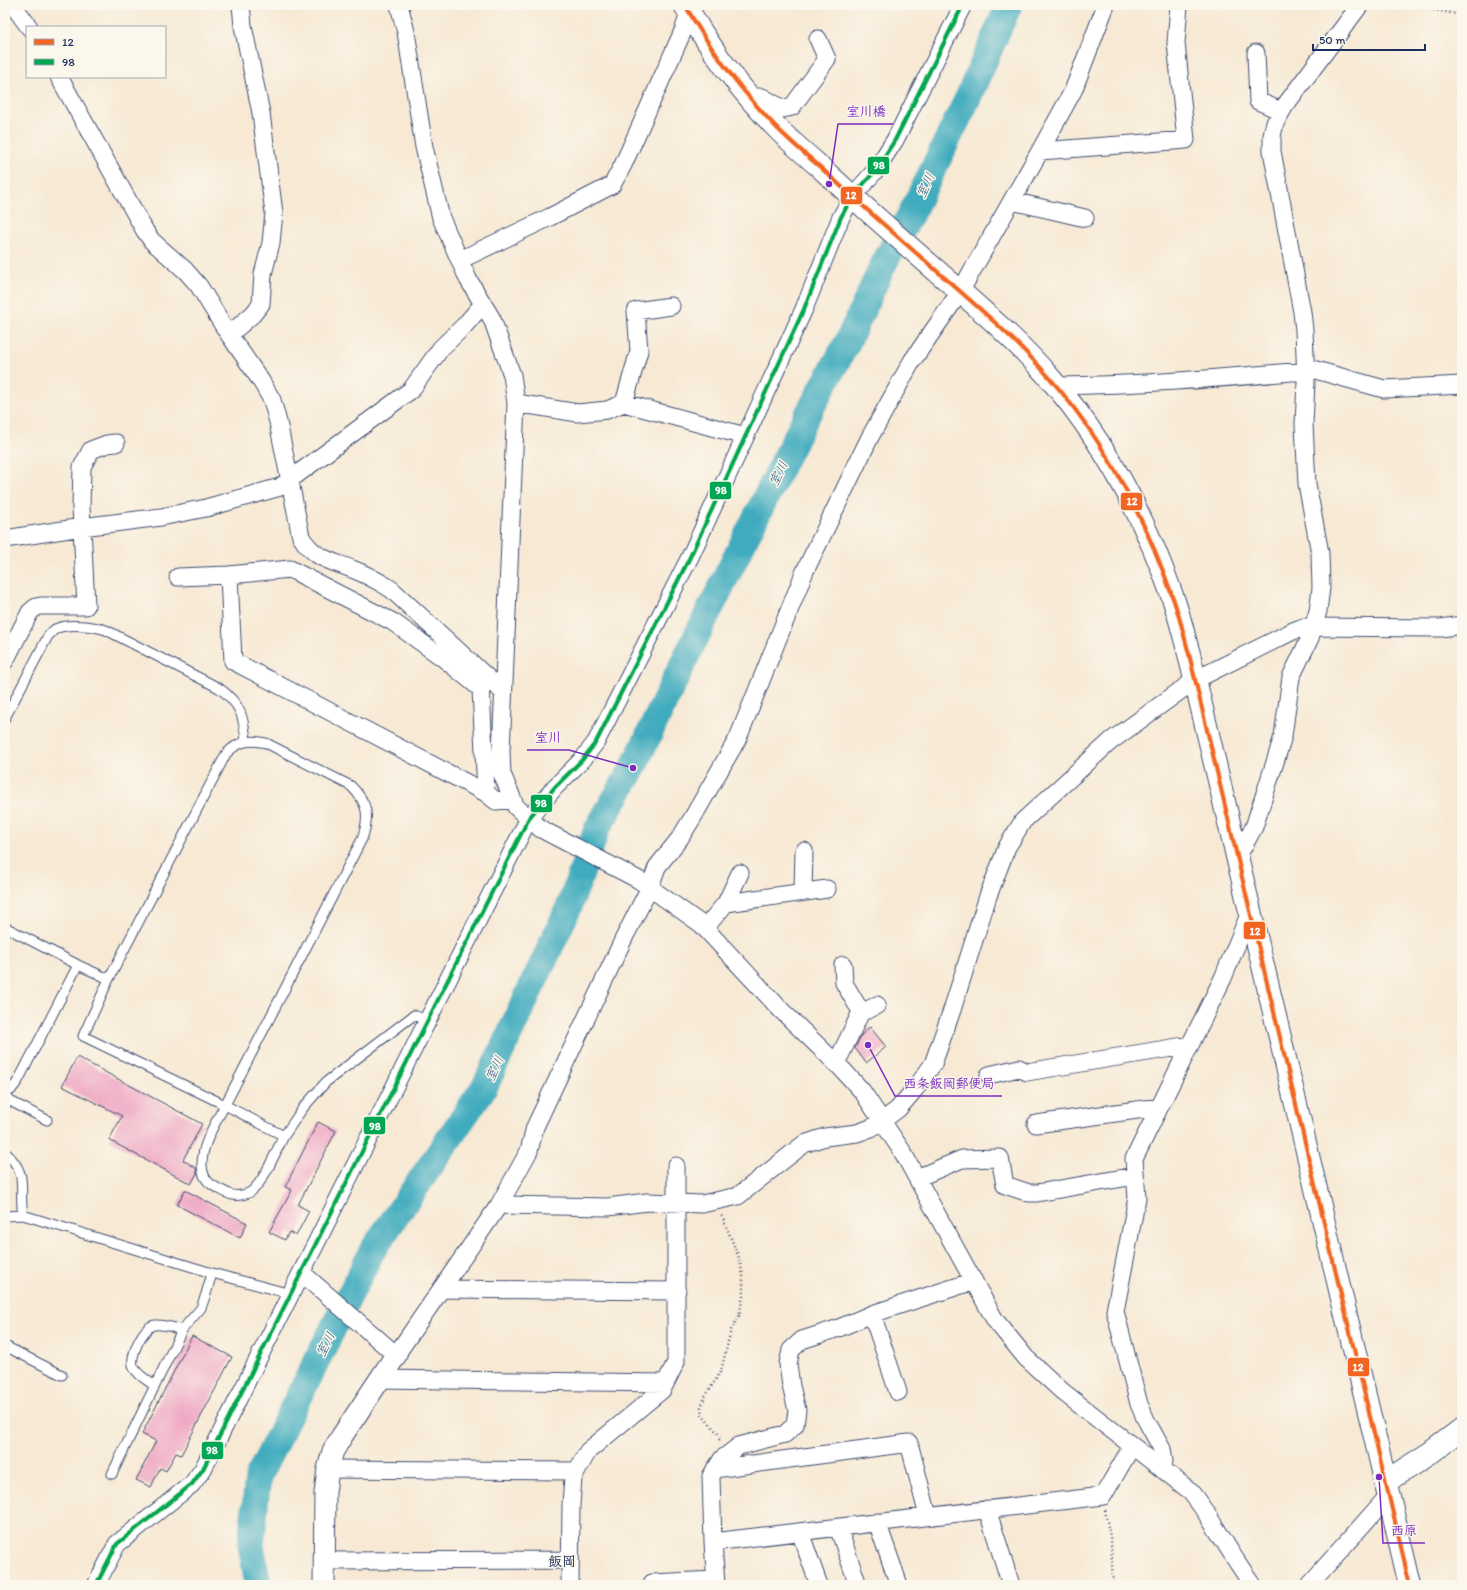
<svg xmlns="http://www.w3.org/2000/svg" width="1467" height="1590" font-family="Itim,'Klee One',sans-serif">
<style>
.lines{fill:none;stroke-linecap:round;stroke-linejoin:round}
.river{stroke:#3fabbe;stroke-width:27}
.building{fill:#efa8c4}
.service-casing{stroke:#3c4b70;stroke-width:11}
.minor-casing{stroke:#3c4b70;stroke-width:19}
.tertiary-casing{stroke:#3c4b70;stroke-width:23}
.secondary-casing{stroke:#3c4b70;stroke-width:24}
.trunk-casing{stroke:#3c4b70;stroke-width:24}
.path{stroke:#3c4b70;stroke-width:2.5;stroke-dasharray:1 3;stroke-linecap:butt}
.service{stroke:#fff;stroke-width:9}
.minor{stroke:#fff;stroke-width:17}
.tertiary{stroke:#fff;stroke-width:21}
.secondary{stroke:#fff;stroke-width:22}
.trunk{stroke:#fff;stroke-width:22}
.bus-1-casing{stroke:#fbf7ec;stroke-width:7}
.bus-2-casing{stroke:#fbf7ec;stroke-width:7}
.bus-1{stroke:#f26522;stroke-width:4}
.bus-2{stroke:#00a651;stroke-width:4}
.labels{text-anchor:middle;stroke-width:3;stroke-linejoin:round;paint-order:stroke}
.water-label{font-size:13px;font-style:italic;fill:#285a80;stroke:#fbf7ec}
.quarter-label{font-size:14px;font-weight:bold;fill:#1b2f5e;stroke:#fbf7ec}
.leader{fill:none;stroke:#7b2cbf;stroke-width:1.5}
.callout-dot{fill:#7b2cbf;stroke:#fbf7ec;stroke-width:1.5}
.callout-label{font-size:13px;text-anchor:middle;font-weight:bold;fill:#7b2cbf;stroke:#fbf7ec;stroke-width:3;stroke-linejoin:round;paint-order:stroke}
.line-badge{stroke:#fbf7ec;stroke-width:1.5}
.badge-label{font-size:11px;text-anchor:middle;font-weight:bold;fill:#fff}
</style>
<rect width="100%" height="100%" fill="#fbf7ec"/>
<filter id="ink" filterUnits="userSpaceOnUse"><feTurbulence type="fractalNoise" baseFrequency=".025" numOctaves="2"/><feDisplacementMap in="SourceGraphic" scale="8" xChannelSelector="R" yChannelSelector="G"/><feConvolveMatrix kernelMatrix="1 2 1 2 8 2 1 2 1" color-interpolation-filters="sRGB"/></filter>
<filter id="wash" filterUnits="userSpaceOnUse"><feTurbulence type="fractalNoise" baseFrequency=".012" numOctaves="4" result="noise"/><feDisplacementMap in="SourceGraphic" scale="16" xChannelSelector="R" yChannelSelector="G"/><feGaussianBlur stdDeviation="0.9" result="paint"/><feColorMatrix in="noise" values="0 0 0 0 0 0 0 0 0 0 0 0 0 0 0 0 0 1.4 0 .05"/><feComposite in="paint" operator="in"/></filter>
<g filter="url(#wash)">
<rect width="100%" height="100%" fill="#f7e9d4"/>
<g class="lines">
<path class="river" d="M258,1585L251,1545L258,1477L372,1251L485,1086L569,907L597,829L633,768L684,661L803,423L848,341L884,263L913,210L966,102L1009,5"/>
</g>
<g id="blocks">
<path class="building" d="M870,1027L886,1047L866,1063L855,1048L862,1034Z
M77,1057L202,1124L183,1160L196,1168L197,1173L191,1184L109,1140L122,1116L62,1086Z
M318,1122L336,1131L298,1205L309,1211L296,1236L289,1232L285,1240L269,1232L292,1190L285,1187Z
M185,1190L247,1223L240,1238L177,1205Z
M192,1336L232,1357L181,1455L176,1453L166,1471L160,1468L151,1487L136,1480L156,1441L142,1434Z"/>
</g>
</g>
<g filter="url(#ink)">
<use href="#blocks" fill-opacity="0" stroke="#3c4b70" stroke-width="1"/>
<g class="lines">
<g class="service-casing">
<path id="service" d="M5,718L48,636C50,634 53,631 55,629C68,623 93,626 106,630L219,688C241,704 244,717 246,742
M5,927L78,965L109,979
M5,1093L11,1090L18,1081L78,965
M5,1095L10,1101L47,1120
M284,1136C275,1152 267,1176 254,1189C249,1195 236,1197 229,1194C222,1190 210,1186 206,1179C193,1158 215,1123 225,1105L362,839C370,816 368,803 351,786L266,743C250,739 238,741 226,754L109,979L83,1036L225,1105L284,1136L303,1108L326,1082L414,1015L428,1021
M5,1152C30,1175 18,1187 23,1215
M5,1216L23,1215L212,1273L291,1294
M5,1346L62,1375
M155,1386C148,1381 139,1376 134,1368C128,1358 143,1326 155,1325C164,1324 174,1328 182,1330
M112,1474L182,1330L201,1308L206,1294L212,1273"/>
</g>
<g class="minor-casing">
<path id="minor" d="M13,5L29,27
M399,5L406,32L424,147L441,218L468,279L492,319L512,375L516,403L501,752L502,774L516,807L541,829L639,880L701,924L781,1010L842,1069L862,1091L902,1151L995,1320L1026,1358L1063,1392L1189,1490C1214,1520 1230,1555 1253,1585
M1256,53L1258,101L1281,111
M59,77L145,231L152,241L185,270L199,286L226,330L261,381L272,400L278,422L301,537C315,559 329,560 352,569C366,574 378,581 391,589L503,692
M750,97H762L783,109L792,107L827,59L818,39
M1040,151L1186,140L1176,43L1179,5
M1012,201L1085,218
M460,260L550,217L612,185L623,165L683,31L692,5
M229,335L253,314L261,304L263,274L271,243L274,213L261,113L243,26L241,5
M1305,367L1384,389L1462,385
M1056,386C1140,385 1222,378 1305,371
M516,403L578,413L607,410L624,403L639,351L636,311L671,306
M624,403L745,436
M5,539L82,527L161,517L206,508L280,487L411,390L441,348L464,326L483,304
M229,575L233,661L486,793L496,801L512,799
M178,577L229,575L290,569L393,622L443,658L481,689L486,793
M5,661L30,612L36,607L41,606H86L81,507L82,467L91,450L107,444L116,443
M1237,858L1254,827L1276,759L1283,736L1291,677L1310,638L1318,611L1321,588L1320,553L1307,484L1304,424L1306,382L1304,330L1302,312L1272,151V136L1275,123L1284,107L1360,5
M803,892L804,851
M726,903L740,873
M705,928L726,903L827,889
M843,965L844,983L857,1005L862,1010H868L877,1005
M836,1064L862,1010
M989,1075L1019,1068L1027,1072L1190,1045
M1036,1124L1159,1107
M917,1178L962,1159L1000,1158L1005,1185L1029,1193H1037L1135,1176
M499,1205L608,1207L647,1202L702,1204L738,1196L804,1144L825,1137L857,1133L871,1128L882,1121L898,1109L915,1089L933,1064L952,1010L988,896L1007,847L1023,821L1111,741L1195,680L1293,631L1304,627L1441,628L1462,625
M302,1273L396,1355L499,1205L529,1151L535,1127L624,938L650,887L657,867L680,838L693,817L738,738L805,571L870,437L912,361L960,292L1040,151L1073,91L1106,5
M441,1289L677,1291
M872,1314L898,1392
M380,1379L665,1383
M328,1469L577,1471
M715,1469L909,1443L928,1516
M1163,1470L1164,1460L1162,1449L1146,1420L1139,1404L1115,1311L1137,1198L1134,1159L1223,978L1250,912
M987,1509L1011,1585
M877,1522L899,1585
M838,1527L858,1585
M800,1532L819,1585
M713,1542L711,1476L722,1459L739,1446L785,1434L795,1425L797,1410L791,1386L788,1364L791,1350L802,1340L839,1328L872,1314L974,1281
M325,1561L570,1560
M652,1583L715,1580
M96,1585L117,1544L192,1484L203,1469L529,818L555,787L583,759L596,742L690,557L804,309L841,217L852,197L875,171L895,140L963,5
M570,1585L571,1505L573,1478L588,1451L662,1390L676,1362V1166
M716,1585L713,1542L1103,1496L1132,1446
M1309,1585L1389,1495"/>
</g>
<g class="tertiary-casing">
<path id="tertiary" d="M324,1585L325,1493L328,1469L333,1451L342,1436L396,1355"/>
</g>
<g class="secondary-casing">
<path id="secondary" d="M1385,1482L1430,1453L1462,1429"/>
</g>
<g class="trunk-casing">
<path id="trunk" d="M685,5C710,49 743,93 778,129C791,142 805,154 819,166C863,207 908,246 954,286C986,314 1019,343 1048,376C1105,441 1146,520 1174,601C1180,618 1184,636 1189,654L1410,1585"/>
</g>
<path class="path" d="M1406,5L1462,15
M719,1440L721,1437L702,1415L701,1407L705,1397L721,1371L731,1330L739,1316L743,1296V1275L738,1255L721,1214
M1105,1510L1111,1542L1113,1585"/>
<use href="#service" class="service"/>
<use href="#minor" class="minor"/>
<use href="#tertiary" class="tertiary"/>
<use href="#secondary" class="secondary"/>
<use href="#trunk" class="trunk"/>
<g class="bus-1-casing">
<path id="bus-1" d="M685,5C710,49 743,93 778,129C791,142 805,154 819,166C863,207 908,246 954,286C986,314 1019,343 1048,376C1105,441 1146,520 1174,601C1180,618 1184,636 1189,654L1410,1585"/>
</g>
<g class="bus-2-casing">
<path id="bus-2" d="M96,1585L117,1544L192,1484L203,1469L529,818L555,787L583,759L596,742L690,557L804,309L841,217L852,197L875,171L895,140L963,5"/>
</g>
<use href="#bus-1" class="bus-1"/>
<use href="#bus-2" class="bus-2"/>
</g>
</g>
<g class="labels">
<g class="water-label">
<text transform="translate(925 185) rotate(-65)" y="5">室川</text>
<text transform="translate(778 473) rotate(-64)" y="5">室川</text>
<text transform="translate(494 1068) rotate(-65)" y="5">室川</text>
<text transform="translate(325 1344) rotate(-63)" y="5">室川</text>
</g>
<g class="quarter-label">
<text x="562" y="1566">飯岡</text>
</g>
</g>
<path class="leader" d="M829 184L838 124H893M633 768L569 750H527M868 1045L895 1096H1002M1379 1477L1383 1543H1425"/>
<g class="callout-dot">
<circle cx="829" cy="184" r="4"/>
<circle cx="633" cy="768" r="4"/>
<circle cx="868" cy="1045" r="4"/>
<circle cx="1379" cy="1477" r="4"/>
</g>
<g class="callout-label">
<text x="866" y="116">室川橋</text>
<text x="548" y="742">室川</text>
<text x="949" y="1088">西条飯岡郵便局</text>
<text x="1404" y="1535">西原</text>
</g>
<g class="line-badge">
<rect x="867" y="156" width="23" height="19" rx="4" fill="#00a651"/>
<rect x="840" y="186" width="23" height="19" rx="4" fill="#f26522"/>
<rect x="709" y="481" width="23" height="19" rx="4" fill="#00a651"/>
<rect x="1120" y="492" width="23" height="19" rx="4" fill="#f26522"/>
<rect x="530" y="794" width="23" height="19" rx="4" fill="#00a651"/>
<rect x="1243" y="921" width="23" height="19" rx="4" fill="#f26522"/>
<rect x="363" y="1116" width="23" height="19" rx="4" fill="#00a651"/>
<rect x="1347" y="1357" width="23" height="20" rx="4" fill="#f26522"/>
<rect x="201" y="1441" width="23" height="19" rx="4" fill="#00a651"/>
</g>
<g class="badge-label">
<text x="879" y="169">98</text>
<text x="851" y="199">12</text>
<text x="721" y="494">98</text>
<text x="1132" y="505">12</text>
<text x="541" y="807">98</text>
<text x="1255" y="935">12</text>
<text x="375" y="1130">98</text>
<text x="1358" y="1371">12</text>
<text x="212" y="1454">98</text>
</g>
<rect width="1467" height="1590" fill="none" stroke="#fbf7ec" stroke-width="20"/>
<rect x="26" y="26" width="140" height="52" fill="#fbf7ec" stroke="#a1a7b3"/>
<rect x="34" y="39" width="20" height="6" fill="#f26522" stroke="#a1a7b3"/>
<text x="62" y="46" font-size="12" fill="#1b2f5e">12</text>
<rect x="34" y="59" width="20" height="6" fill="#00a651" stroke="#a1a7b3"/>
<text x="62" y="66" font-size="12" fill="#1b2f5e">98</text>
<path d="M1313 44v6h112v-6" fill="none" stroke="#1b2f5e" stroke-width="2"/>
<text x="1319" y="44" font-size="12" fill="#1b2f5e" stroke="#fbf7ec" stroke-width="3" paint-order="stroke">50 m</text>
</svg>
